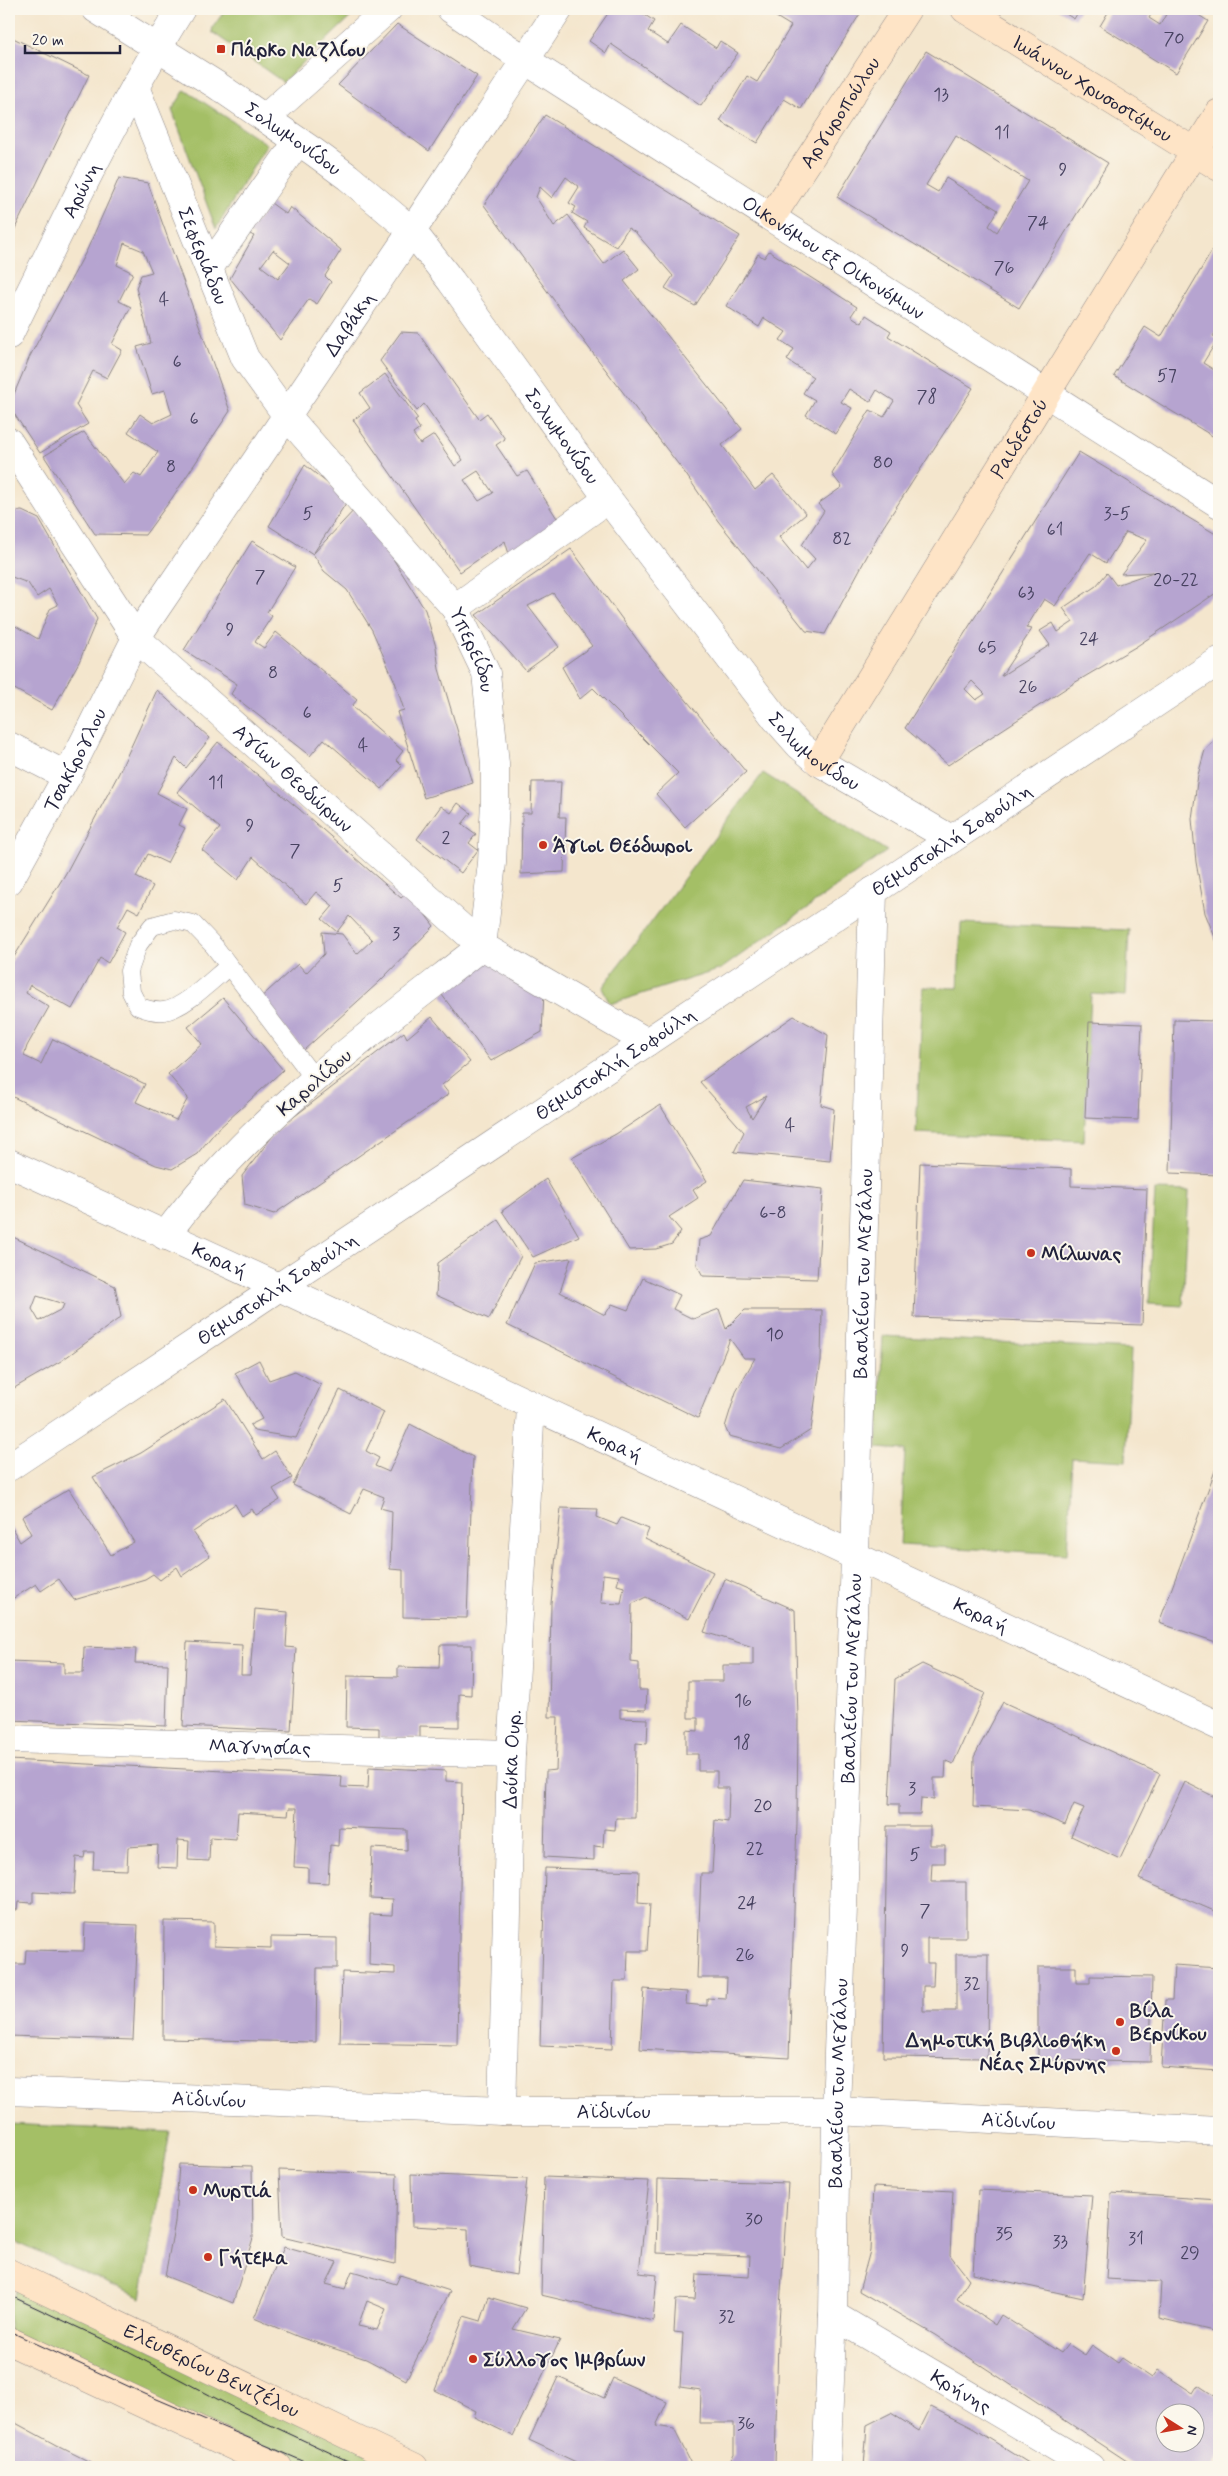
<svg xmlns="http://www.w3.org/2000/svg" width="1228" height="2476" font-family="Mynerve,sans-serif">
<style>
.green{fill:#a4bf66;stroke:#637050}
.building{fill:#b6a4d0;fill-rule:evenodd}
.lines{fill:none;stroke-linecap:round;stroke-linejoin:round}
.lane-casing{stroke:#8b8484;stroke-width:19}
.street-casing{stroke:#8b8484;stroke-width:29}
.secondary-casing{stroke:#8b8484;stroke-width:29}
.lane{stroke:#fff;stroke-width:18}
.street{stroke:#fff;stroke-width:28}
.secondary{stroke:#fee4c6;stroke-width:28}
.tram{stroke:#22223b;stroke-width:1}
.poi-dot{fill:#c8321e;stroke:#fbf7ec;stroke-width:2}
.labels{text-anchor:middle;stroke-width:4;stroke-linejoin:round;paint-order:stroke}
.number-label{font-size:18px;fill:#474260}
.poi-label{font-size:20px;font-weight:bold;fill:#22223b;stroke:#fbf7ec;text-anchor:start}
.street-label{font-size:20px;fill:#22223b;stroke:#fbf7ec}
</style>
<rect width="100%" height="100%" fill="#fbf7ec"/>
<filter id="ink" filterUnits="userSpaceOnUse"><feTurbulence type="fractalNoise" baseFrequency=".02" numOctaves="2"/><feDisplacementMap in="SourceGraphic" scale="10" xChannelSelector="R" yChannelSelector="G"/><feConvolveMatrix kernelMatrix="1 2 1 2 8 2 1 2 1" color-interpolation-filters="sRGB"/></filter>
<filter id="wash" filterUnits="userSpaceOnUse"><feTurbulence type="fractalNoise" baseFrequency=".0096" numOctaves="4" result="noise"/><feDisplacementMap in="SourceGraphic" scale="20" xChannelSelector="R" yChannelSelector="G"/><feGaussianBlur stdDeviation="1.12" result="paint"/><feColorMatrix in="noise" values="0 0 0 0 0 0 0 0 0 0 0 0 0 0 0 0 0 1.4 0 .05"/><feComposite in="paint" operator="in"/></filter>
<g filter="url(#wash)">
<rect width="100%" height="100%" fill="#f4e6cd"/>
<path class="green" d="M226,9H359L283,82L212,32L213,27Z
M185,90L267,144L216,229L172,110Z
M763,773L887,851L721,969L610,1004L602,988Z
M961,923L1129,930L1126,996L1091,994L1084,1141L916,1133L923,987L958,988Z
M1155,1190L1189,1191L1183,1306L1149,1304Z
M883,1336L1131,1349L1126,1461L1072,1458L1067,1554L900,1545L905,1450L877,1448Z
M9,2124L170,2132L141,2298L9,2239Z
M18,2287L401,2467H291L9,2335V2306Z"/>
<g id="blocks">
<path class="building" d="M611,9H636L654,21L648,31L668,44L681,25L716,48L720,41L738,53L701,106L611,44L606,53L589,41Z
M742,9H754L751,14Z
M763,9H863L801,109L784,99L757,143L720,121L747,76L757,82L791,26Z
M1058,9H1080L1074,19Z
M1110,9H1154L1149,18L1160,25L1169,9H1189L1208,21L1176,73L1100,26Z
M397,24L477,76L429,151L338,85Z
M9,36L89,75L9,241Z
M926,51L1108,163L1019,308L837,197ZM956,136L1028,181L997,232L989,226L998,210L946,178L938,192L926,185Z
M545,115L740,236L695,306L665,288L673,276L636,233L628,228L616,247L584,228L587,222L572,213L576,207L569,203L579,187L566,177L552,198L540,187L536,197L554,226L568,215L604,264L623,249L639,269L624,281L742,429L722,445L755,490L773,475L806,514L779,537L806,570L815,559L802,545L824,511L818,504L842,487L832,474L870,410L884,417L894,401L877,390L870,402L849,389L841,402L852,408L836,434L806,415L815,400L803,393L813,377L787,360L794,349L780,340L786,332L764,318L759,327L726,306L758,254L764,258L769,251L857,307L851,316L862,323L866,315L891,331L888,336L973,388L880,532L825,634L806,631L718,521L685,473L589,348L484,205Z
M119,178L148,183L230,411L172,498L145,535L95,534L44,456L84,432L124,484L134,473L141,477L158,452L128,432L140,414L153,423L172,414L165,390L152,394L137,347L151,343L136,288L141,275L152,272L143,251L124,243L117,265L133,273L119,301L131,307L112,344L122,350L107,378L93,371L76,405L88,424L40,453L9,406L30,356L87,250Z
M271,203L286,214L290,207L341,250L325,276L331,282L317,304L309,299L280,340L230,278L254,236L248,233ZM273,250L290,263L278,279L261,266Z
M1219,239V326L1213,336L1218,339L1203,363L1219,373V440L1114,376L1145,327L1161,337Z
M401,332L418,333L479,419L487,413L505,439L496,445L517,476L527,471L560,523L509,554L505,541L460,572L353,420L370,408L360,393L385,374L418,419L415,421L420,429L413,434L420,444L434,435L455,466L463,460L424,404L417,411L380,361ZM478,471L493,493L479,501L464,480Z
M1079,452L1219,536V591L1137,646L1074,683L948,765L905,728ZM1126,532L1147,540L1121,574L1153,572L1116,585L1107,573L1096,586L1063,608L1073,622L1058,632L1053,623L1040,631L1050,645L1001,676L1032,629L1026,628L1044,599L1055,606L1090,553L1106,563ZM972,681L985,694L976,700L965,689Z
M305,465L348,500L313,554L356,508L390,554L425,610L436,647L439,669L473,783L424,798L397,712L404,710L395,682L372,630L347,590L324,571L313,554L269,526Z
M22,511L39,519L97,619L79,662L52,710L9,686V630L12,624L38,639L50,609L58,605L49,589L37,597L28,583L9,576V512Z
M252,541L295,567L267,612L272,616L255,642L264,648L276,632L357,700L352,706L403,751L396,760L402,766L382,789L324,739L310,756L231,694L237,684L184,650Z
M571,549L644,649L746,772L685,827L656,794L678,773L593,688L580,699L562,667L592,646L553,593L528,606L559,647L526,671L476,615Z
M157,690L210,738L186,768L176,758L157,793L187,809L179,825L185,828L167,863L148,854L136,877L153,886L139,913L128,907L117,927L125,932L108,963L100,958L72,1009L30,985L26,993L49,1007L27,1046L24,1056L41,1064L53,1039L145,1084L136,1102L176,1120L188,1098L168,1074L202,1044L188,1027L223,998L283,1070L216,1131L197,1154L172,1169L156,1165L120,1148L9,1095V965L66,873L119,773Z
M1219,737V947L1205,913L1196,862L1192,819L1198,775L1205,750Z
M218,742L299,809L401,898L408,892L434,926L379,982L304,1050L259,999L298,964L306,973L324,954L322,932L342,934L357,954L372,940L349,916L337,932L322,919L333,906L316,892L306,904L253,857L238,880L202,850L220,828L177,792Z
M532,782H561L559,817H566L564,872L521,874L522,813H531Z
M458,803L471,813L462,824L476,834L469,843L478,850L461,873L417,839L441,806L451,813Z
M484,956L544,992L542,1032L491,1061L442,995Z
M794,1016L828,1035L821,1105L834,1109L830,1161L734,1152L744,1132L700,1082ZM766,1096L752,1118L746,1107Z
M432,1017L470,1062L442,1085L449,1094L274,1214L245,1205L242,1176L278,1129L404,1032L407,1038Z
M1174,1020L1219,1021V1175L1170,1173Z
M1089,1022L1142,1024L1138,1120L1085,1118Z
M660,1105L707,1181L693,1190L698,1198L669,1217L681,1231L672,1244L656,1249L629,1250L572,1158L616,1134Z
M920,1163L1071,1169V1186L1147,1189L1142,1325L914,1317Z
M546,1179L579,1236L533,1257L502,1211Z
M743,1180L823,1189L817,1279L703,1276L697,1265L699,1240L711,1236Z
M498,1220L521,1256L489,1319L436,1295L438,1263Z
M9,1235L115,1286L121,1317L61,1361L9,1391V1337L12,1335L9,1330ZM37,1296L64,1304L62,1309L39,1321L32,1309Z
M571,1258L560,1292L605,1315L612,1304L628,1310L643,1278L680,1295L673,1309L693,1319L719,1309L726,1329L745,1310H822L821,1360L811,1430L781,1449L729,1436L725,1427L736,1392L755,1358H744L730,1339L698,1418L507,1325L535,1263Z
M259,1360L269,1380L295,1371L321,1385L296,1438L254,1431L250,1425L262,1419L235,1373Z
M340,1390L384,1412L366,1451L379,1458L375,1466L389,1472L410,1424L473,1457L467,1618L403,1617V1570L390,1569L392,1511L380,1508L384,1497L364,1489L351,1514L293,1485Z
M225,1399L263,1459L275,1451L292,1478L273,1489L280,1500L256,1515L252,1509L242,1516L235,1504L193,1532L210,1556L182,1576L177,1567L160,1580L153,1574L145,1579L74,1600L59,1579L41,1591L36,1584L9,1601V1530L12,1528L20,1542L31,1534L22,1517L69,1489L111,1555L134,1542L93,1477L141,1453Z
M1219,1460V1643L1159,1623Z
M561,1508L598,1509L597,1517L617,1525L621,1518L649,1529L645,1539L713,1572L689,1619L646,1597L632,1604L631,1662L639,1663V1690H647L646,1710L620,1709V1718L648,1719L647,1744L636,1743L635,1818H616L615,1830L604,1829L603,1847L594,1846V1860L544,1857L546,1771L556,1770L558,1717H549L551,1603ZM603,1574L619,1576L617,1585L624,1587L621,1604L601,1603Z
M725,1579L795,1610L798,1718L797,1823L789,2058L640,2049L644,1989L687,1992L686,2004L707,2006V1998L726,1999L727,1978H697L701,1873H712L715,1820L728,1822L729,1788H717V1771H698V1754H686V1730L698,1731V1718H688V1681H723V1665H753V1647L704,1632Z
M255,1609L288,1612L286,1647L296,1648L291,1731L183,1726L187,1642L242,1645L241,1675H250Z
M440,1645H472L471,1695L459,1694V1727L420,1726V1738L379,1737V1728L346,1727L347,1676L398,1677V1667L439,1668Z
M84,1647L136,1649L135,1663L168,1664L166,1726L9,1720V1661L64,1663V1673H83Z
M922,1664L985,1693L953,1764L946,1761L945,1778H934V1799L921,1798L920,1814H899V1804H889L895,1679Z
M1003,1702L1160,1774L1120,1859L1071,1836L1084,1808L1074,1804L1065,1825L1029,1810L973,1807L974,1757Z
M9,1760L342,1777L341,1787L368,1788L369,1767L446,1771V1781L462,1782L457,2045L340,2043L342,1972L395,1974V1967L369,1965L370,1914L392,1915L393,1899L370,1898L372,1848L407,1850V1830L339,1827L338,1846L330,1845L328,1883L308,1882V1868L294,1867L297,1808H289L288,1815L238,1812L236,1839L210,1837L209,1861L188,1860L189,1841L178,1840L177,1868L157,1867L158,1845L128,1847L127,1870L93,1869L94,1852H85L84,1858L76,1857L74,1894L33,1892V1903L18,1902L17,1910L9,1909Z
M1185,1782L1219,1799V1913L1139,1879Z
M887,1826H930V1845H945V1863H932L931,1882H966V1938H927V1963H934L933,1986H923V2011H956V1954H988L987,2058L883,2057Z
M545,1868L639,1871L638,1903L650,1904L647,1951H628L627,1981H614L612,2049L540,2046Z
M164,1921L214,1922V1946L271,1948V1937L337,1938V1968H317L316,2042L163,2039Z
M85,1923L138,1925L133,2040L9,2036V1964H25L26,1950L84,1951Z
M1174,1965L1219,1968V2071L1161,2067L1165,2000H1172Z
M1038,1967H1076V1983H1090V1976L1152,1977L1150,2062L1038,2060Z
M179,2164L252,2166L253,2238L233,2303L165,2276L175,2222Z
M279,2170L397,2174L395,2264L282,2237Z
M411,2174L527,2179L516,2275L469,2266L468,2229L412,2226Z
M544,2177L649,2181L639,2273L657,2275L653,2321L541,2295Z
M658,2179L788,2183L778,2338L775,2467H726L734,2455V2423H700L701,2390L680,2387L683,2333L674,2332L676,2299L695,2300L697,2274L749,2277L750,2256L656,2253Z
M873,2187L953,2191L950,2255L969,2279L957,2299L995,2325L1001,2315L1061,2353L1068,2344L1085,2355L1092,2345L1118,2363L1122,2358L1152,2378L1158,2370L1193,2393L1198,2385L1219,2399V2456L1212,2467H1136L935,2335L859,2291L870,2251ZM1166,2414H1196V2444H1166Z
M978,2190L1092,2195L1083,2298L973,2274Z
M1111,2193L1219,2200L1213,2331L1159,2318L1161,2282L1106,2279Z
M284,2247L337,2262L326,2284L345,2289L352,2271L396,2284L400,2275L450,2291L406,2380L366,2359L299,2337L254,2318ZM367,2301L386,2309L377,2330L358,2326Z
M489,2297L526,2308L513,2329L560,2340L513,2436L474,2417L476,2411L435,2390L464,2316L481,2321Z
M558,2377L604,2398L613,2378L667,2402L656,2426L674,2429L693,2467H573L576,2462L529,2440Z
M931,2407L974,2429L1035,2467H944L938,2464L936,2467H864L867,2425L891,2413L919,2431Z
M12,2421L56,2445L100,2467H9V2427Z"/>
</g>
</g>
<g filter="url(#ink)">
<use href="#blocks" fill-opacity="0" stroke="#8b8484" stroke-width="1"/>
<g class="lines">
<g class="lane-casing">
<path id="lane" d="M228,967C213,979 183,1009 164,1011C154,1012 147,1010 138,1006L131,992L129,971L138,945L152,926L174,920L193,924L214,946L314,1078"/>
</g>
<g class="street-casing">
<g id="street">
<path id="s1" d="M96,9L218,86L314,152L348,177L412,231L451,281L608,499L776,719L799,745L819,762L951,839"/>
<path id="s2" d="M451,9L525,60L1219,504"/>
<path id="s3" d="M135,87L245,358L287,416L455,608L486,673L495,764V801L492,863L482,946C370,1034 250,1120 165,1236"/>
<path d="M265,118L388,9"/>
<path d="M209,268L298,141"/>
<path id="s4" d="M9,335C63,225 116,113 181,9"/>
<path id="s5" d="M9,442L136,638L482,946L647,1042"/>
<path d="M455,608L608,499"/>
<path d="M9,746L67,776"/>
<path id="s6" d="M9,881L67,776L136,638L412,231L559,9"/>
<path id="s7" d="M9,1163L279,1287L1219,1726"/>
<path id="s8" d="M9,1467L1219,661"/>
<path id="s9" d="M9,1739L511,1754"/>
<path id="s10" d="M9,2091L502,2111H836L1219,2131"/>
<path id="s11" d="M502,2111L511,1754L531,1406"/>
<path id="s12" d="M833,2315L1090,2467"/>
<path id="s13" d="M826,2467L833,2315L836,2111L855,1557L873,891"/>
</g>
</g>
<g class="secondary-casing">
<g id="secondary">
<path id="s14" d="M965,9L1219,167"/>
<path id="s15" d="M772,216L907,9"/>
<path id="s16" d="M819,762L1219,113"/>
<path id="s17" d="M9,2273L414,2467"/>
<path d="M9,2341L278,2467"/>
</g>
</g>
<use href="#lane" class="lane"/>
<use href="#street" class="street"/>
<use href="#secondary" class="secondary"/>
<path class="tram" d="M9,2295L113,2344L238,2410L361,2467
M9,2331L145,2394L317,2467"/>
</g>
</g>
<g class="poi-dot">
<rect x="216" y="44" width="10" height="10" rx="2.5"/>
<circle cx="543" cy="845" r="5"/>
<circle cx="1031" cy="1253" r="5"/>
<circle cx="1120" cy="2022" r="5"/>
<circle cx="1116" cy="2051" r="5"/>
<circle cx="193" cy="2190" r="5"/>
<circle cx="208" cy="2257" r="5"/>
<circle cx="473" cy="2359" r="5"/>
</g>
<g class="labels">
<g class="number-label">
<text x="1174" y="44">70</text>
<text x="941" y="100">13</text>
<text x="1002" y="138">11</text>
<text x="1063" y="175">9</text>
<text x="1038" y="228">74</text>
<text x="1004" y="273">76</text>
<text x="164" y="305">4</text>
<text x="177" y="367">6</text>
<text x="1167" y="381">57</text>
<text x="927" y="402">78</text>
<text x="194" y="424">6</text>
<text x="883" y="468">80</text>
<text x="171" y="472">8</text>
<text x="308" y="519">5</text>
<text x="1117" y="519">3-5</text>
<text x="1055" y="535">61</text>
<text x="842" y="544">82</text>
<text x="260" y="582">7</text>
<text x="1176" y="585">20-22</text>
<text x="1026" y="598">63</text>
<text x="230" y="635">9</text>
<text x="1089" y="644">24</text>
<text x="987" y="653">65</text>
<text x="273" y="678">8</text>
<text x="1028" y="692">26</text>
<text x="307" y="718">6</text>
<text x="363" y="751">4</text>
<text x="216" y="788">11</text>
<text x="250" y="831">9</text>
<text x="446" y="843">2</text>
<text x="295" y="856">7</text>
<text x="338" y="891">5</text>
<text x="396" y="939">3</text>
<text x="790" y="1131">4</text>
<text x="773" y="1218">6-8</text>
<text x="775" y="1340">10</text>
<text x="743" y="1706">16</text>
<text x="742" y="1748">18</text>
<text x="912" y="1794">3</text>
<text x="763" y="1811">20</text>
<text x="755" y="1854">22</text>
<text x="915" y="1860">5</text>
<text x="747" y="1908">24</text>
<text x="925" y="1916">7</text>
<text x="905" y="1956">9</text>
<text x="745" y="1960">26</text>
<text x="972" y="1989">32</text>
<text x="754" y="2225">30</text>
<text x="1004" y="2239">35</text>
<text x="1136" y="2244">31</text>
<text x="1060" y="2247">33</text>
<text x="1190" y="2258">29</text>
<text x="727" y="2322">32</text>
<text x="746" y="2429">36</text>
</g>
<g class="poi-label">
<text x="231" y="56">Πάρκο Ναζλίου</text>
<text x="553" y="852">Άγιοι Θεόδωροι</text>
<text x="1041" y="1260">Μίλωνας</text>
<text x="1130" y="2017">Βίλα<tspan x="1130" dy="23">Βερνίκου</tspan></text>
<text x="1106" y="2047" text-anchor="end">Δημοτική Βιβλιοθήκη<tspan x="1106" dy="23">Νέας Σμύρνης</tspan></text>
<text x="203" y="2197">Μυρτιά</text>
<text x="218" y="2264">Γήτεμα</text>
<text x="483" y="2366">Σύλλογος Ιμβρίων</text>
</g>
<g class="street-label">
<text dy="7" stroke="none"><textPath href="#s14" startOffset="150">Ιωάννου Χρυσοστόμου</textPath></text>
<text dy="7" stroke="none"><textPath href="#s15" startOffset="124">Αργυροπούλου</textPath></text>
<text dy="7" stroke="none"><textPath href="#s1" startOffset="236">Σολωμονίδου</textPath></text>
<text dy="7" stroke="none"><textPath href="#s4" startOffset="162">Αρώνη</textPath></text>
<text dy="7" stroke="none"><textPath href="#s3" startOffset="182">Σεφεριάδου</textPath></text>
<text dy="7" stroke="none"><textPath href="#s2" startOffset="456">Οικονόμου εξ Οικονόμων</textPath></text>
<text dy="7" stroke="none"><textPath href="#s6" startOffset="654">Δαβάκη</textPath></text>
<text dy="7" stroke="none"><textPath href="#s1" startOffset="641">Σολωμονίδου</textPath></text>
<text dy="7" stroke="none"><textPath href="#s16" startOffset="381">Ραιδεστού</textPath></text>
<text dy="7" stroke="none"><textPath href="#s3" startOffset="665">Υπερείδου</textPath></text>
<text dy="7" stroke="none"><textPath href="#s1" startOffset="1046">Σολωμονίδου</textPath></text>
<text dy="7" stroke="none"><textPath href="#s6" startOffset="138">Τσακίρογλου</textPath></text>
<text dy="7" stroke="none"><textPath href="#s5" startOffset="444">Αγίων Θεοδώρων</textPath></text>
<text dy="7" stroke="none"><textPath href="#s8" startOffset="1132">Θεμιστοκλή Σοφούλη</textPath></text>
<text dy="7" stroke="none"><textPath href="#s8" startOffset="728">Θεμιστοκλή Σοφούλη</textPath></text>
<text transform="translate(314 1082) rotate(-41)" y="7">Καρολίδου</text>
<text dy="7" stroke="none"><textPath href="#s7" startOffset="232">Κοραή</textPath></text>
<text dy="7" stroke="none"><textPath href="#s13" startOffset="1194">Βασιλείου του Μεγάλου</textPath></text>
<text dy="7" stroke="none"><textPath href="#s8" startOffset="322">Θεμιστοκλή Σοφούλη</textPath></text>
<text dy="7" stroke="none"><textPath href="#s7" startOffset="668">Κοραή</textPath></text>
<text dy="7" stroke="none"><textPath href="#s7" startOffset="1072">Κοραή</textPath></text>
<text dy="7" stroke="none"><textPath href="#s13" startOffset="789">Βασιλείου του Μεγάλου</textPath></text>
<text dy="7" stroke="none"><textPath href="#s9" startOffset="251">Μαγνησίας</textPath></text>
<text dy="7" stroke="none"><textPath href="#s11" startOffset="352">Δούκα Ουρ.</textPath></text>
<text dy="7" stroke="none"><textPath href="#s13" startOffset="384">Βασιλείου του Μεγάλου</textPath></text>
<text dy="7" stroke="none"><textPath href="#s10" startOffset="200">Αϊδινίου</textPath></text>
<text dy="7" stroke="none"><textPath href="#s10" startOffset="605">Αϊδινίου</textPath></text>
<text dy="7" stroke="none"><textPath href="#s10" startOffset="1010">Αϊδινίου</textPath></text>
<text dy="7" stroke="none"><textPath href="#s17" startOffset="225">Ελευθερίου Βενιζέλου</textPath></text>
<text dy="7" stroke="none"><textPath href="#s12" startOffset="149">Κρήνης</textPath></text>
</g>
</g>
<rect width="1228" height="2476" fill="none" stroke="#fbf7ec" stroke-width="30"/>
<g transform="translate(1180 2428) rotate(101)"><circle r="24" fill="#fbf7ec" stroke="#a4a2a5"/>
<path d="M0-4L9 19L0 12L-9 19Z" fill="#c8321e"/>
<text y="-8" font-size="14" font-weight="bold" text-anchor="middle" fill="#22223b">N</text>
</g>
<path d="M25 45v8h95v-8" fill="none" stroke="#22223b" stroke-width="2.5"/>
<text x="32" y="45" font-size="15" fill="#22223b" stroke="#fbf7ec" stroke-width="4" paint-order="stroke">20 m</text>
</svg>
